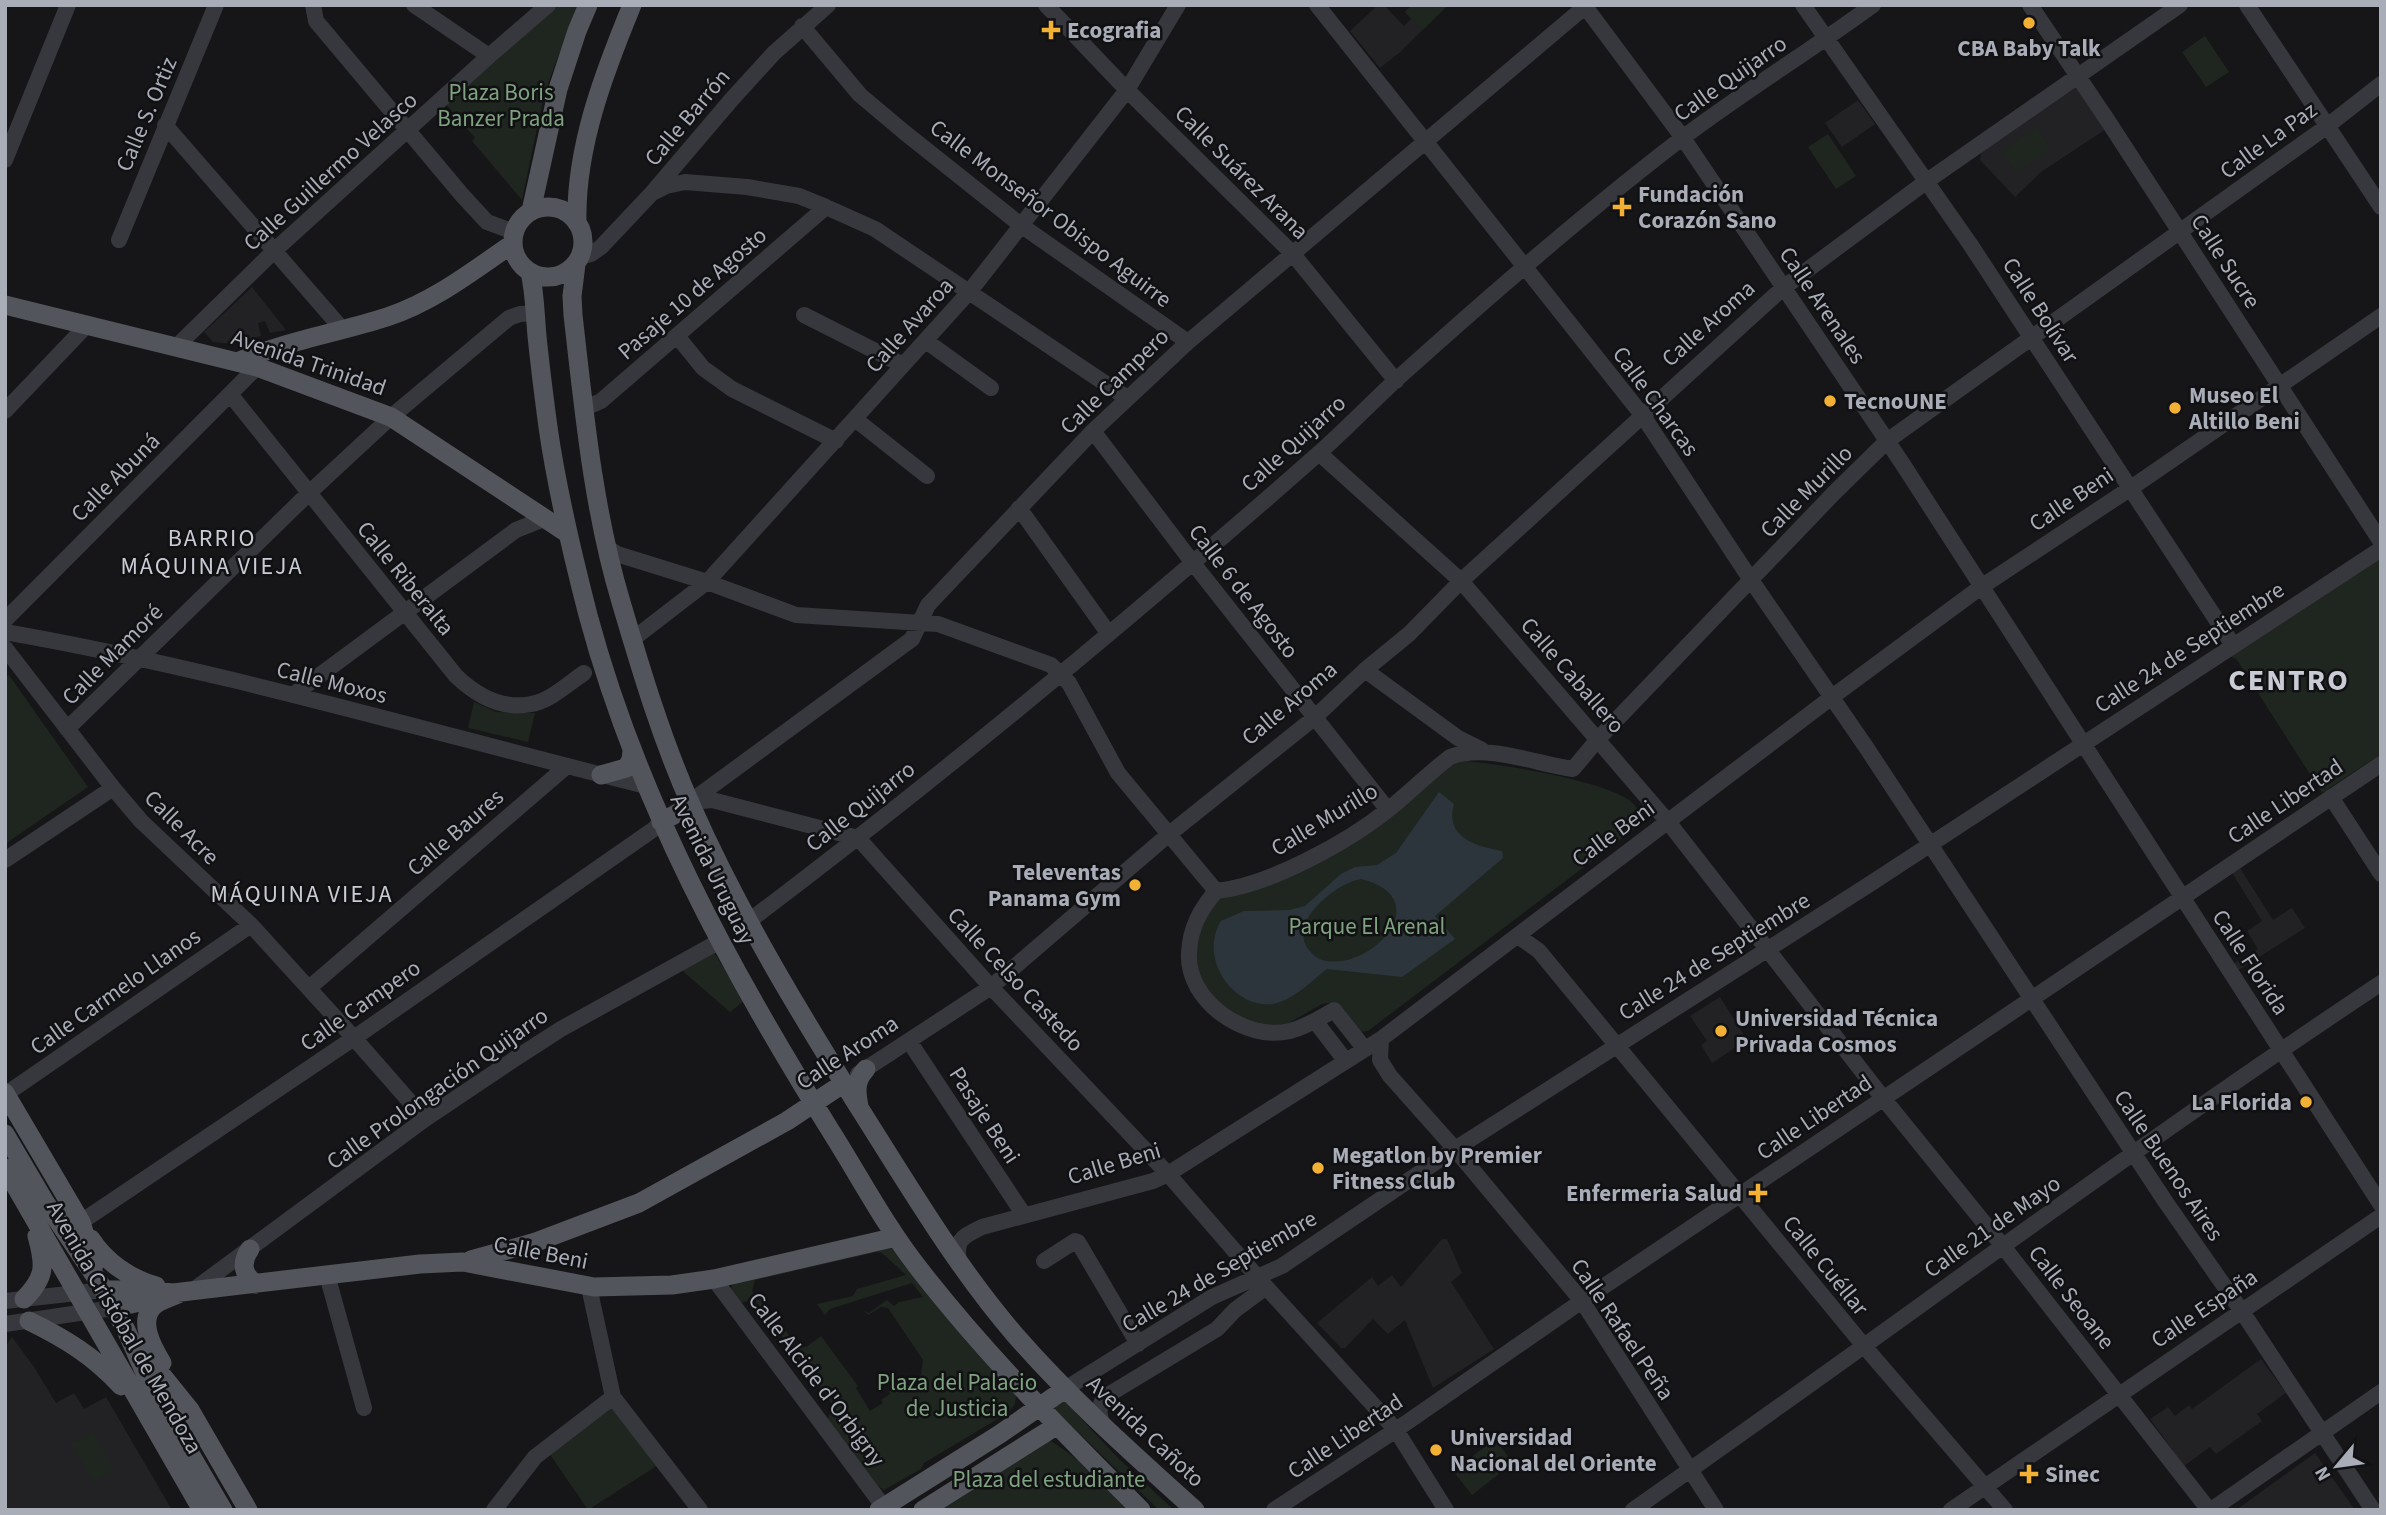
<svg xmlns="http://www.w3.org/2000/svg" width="2386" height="1515" font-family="'Source Sans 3',sans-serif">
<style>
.built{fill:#222225}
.green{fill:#1e261f;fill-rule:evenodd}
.water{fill:#2c353c;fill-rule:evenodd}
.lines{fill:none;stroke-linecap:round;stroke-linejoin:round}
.minor{stroke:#37383d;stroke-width:16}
.major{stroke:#53555c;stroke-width:19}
.poi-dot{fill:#f2b134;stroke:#111113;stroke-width:2.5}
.labels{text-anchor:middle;stroke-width:5;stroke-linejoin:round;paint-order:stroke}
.poi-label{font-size:23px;font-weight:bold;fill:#a8adb8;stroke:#111113;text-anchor:start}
.street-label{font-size:23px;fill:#a8adb8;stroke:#111113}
.park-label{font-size:23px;fill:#7fa381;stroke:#111113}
.neighbourhood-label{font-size:24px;letter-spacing:2px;fill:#c9ccd4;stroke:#111113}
.district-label{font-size:30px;font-weight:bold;letter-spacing:2px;fill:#c9ccd4;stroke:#111113}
</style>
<rect width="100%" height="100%" fill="#161618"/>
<path class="built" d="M1378,5H1384L1404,26L1411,19L1405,12L1412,5H1448L1399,53L1380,68L1350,31Z
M2069,85L2078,88L2106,129L2041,172L2015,197L1980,160L1982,149Z
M1858,100L1875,124L1842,147L1825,123Z
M252,287L286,330L270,333L265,321L258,323L261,336L232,344L213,342L204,332Z
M2240,868L2273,920L2292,908L2305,928L2237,971L2233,964L2258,949L2247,931L2262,921L2232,873Z
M1720,997L1747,1040L1712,1063L1701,1045L1707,1041L1690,1016Z
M1442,1239H1447L1462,1273L1451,1282L1494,1349L1433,1388L1405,1320L1388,1334L1373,1319L1345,1348H1341L1317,1323L1372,1277L1378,1286L1392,1275L1401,1287Z
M12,1337L34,1367L56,1403L74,1393L84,1409L106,1397L172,1510H5V1347Z
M2261,1359L2286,1393L2257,1414L2262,1421L2216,1454L2210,1447L2184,1466L2150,1419L2168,1407L2175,1416L2189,1405L2192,1409Z
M2315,1453L2355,1510H2236Z"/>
<path class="green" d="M555,5H583L557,59L544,95L522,200L472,141L475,138L444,102Z
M1412,5H1448L1423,30L1405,12Z
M2205,36L2229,72L2206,87L2182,52Z
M2037,128L2051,150L2016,172L2002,151Z
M1828,134L1856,176L1836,189L1808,147Z
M2381,556V754L2322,793L2237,660L2230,656Z
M9,675L88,787L5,844V678Z
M474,702L496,712L535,713L528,742L468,728Z
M1465,761C1501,764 1601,780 1629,800C1637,806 1640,813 1642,823L1368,1031L1359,1032L1335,1002L1322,1004L1285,1025L1250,1026L1209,995L1194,962V941L1211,902L1227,895L1251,891L1274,882L1455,763Z
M712,949L744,1001L730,1012L678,967Z
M890,1245L1016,1396L1015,1404L1009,1412L924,1463L921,1469L884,1490L878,1486L827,1419L829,1416L831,1402L754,1299L741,1303L731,1289L733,1282ZM877,1252L882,1253L906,1275L857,1289L853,1296L817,1304L825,1315L830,1309L912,1283L923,1297L899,1302L894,1306L887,1300L869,1313L865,1311L868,1315L881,1307L888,1308L923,1360L921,1375L904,1388L897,1381L891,1385L893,1389L889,1391L890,1394L881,1400L883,1403L870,1411L856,1388L858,1386L821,1336L806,1347H798L761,1299L758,1300L752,1291L755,1280Z
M1061,1397L1119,1459L1174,1510H1159L1058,1413L1046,1405Z
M603,1408H613L658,1465L588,1510L547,1450Z
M93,1432L114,1470L94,1482L72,1444Z
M1495,1439L1513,1463L1472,1495L1453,1471Z
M1050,1440L1091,1469L1135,1510H937Z"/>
<path class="water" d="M1439,792L1454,804C1444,838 1477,846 1502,851L1503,858L1435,916L1455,939L1402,977L1327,969C1311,981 1294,1000 1273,1004C1233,1009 1198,958 1221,921L1244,911L1289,910L1305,906L1341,874L1355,867L1377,865L1396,853ZM1361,879C1439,898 1371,973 1322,960C1316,958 1310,952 1306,946C1292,918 1337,883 1361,879Z"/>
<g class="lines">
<path class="minor" d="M313,5L316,21L462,195L487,222L514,232
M414,5L489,56
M1046,5L1127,90L1292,253L1396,381
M1317,5L1643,416L1751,580L1866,747L2165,1201L2241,1310L2373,1510
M1584,5L1683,138L1902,463L2381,1205
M1803,5L1970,244L2233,645
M2030,5L2108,121L2381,542
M2247,5L2381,207
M802,26L860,95L904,132L1022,226L1188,342
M165,125L343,330
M5,160L68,5
M652,193L666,186L685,182L747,187L799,196L826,207L875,229L1127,398
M119,240L216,5
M580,257L591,254L601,247L652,193L732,99L774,53L828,5
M804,315L903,365
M677,336L703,368L732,389L836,441
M926,341L991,388
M177,346L275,250L489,56L548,5
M230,394L456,676C476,695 502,710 531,704C550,701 569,683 584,673
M583,404L592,405L601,401L826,207
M5,411L88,324
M855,419L927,476
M1093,431L1193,563L1388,810
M1319,453L1461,581L1669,823L1883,1098L2002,1245L2209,1510
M1019,508L1109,634
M608,548L617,554L707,582L796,615L938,624L1051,665L1069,683L1118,773L1216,891
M5,620L257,367
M5,632C222,670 433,733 646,786
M633,639L707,582L970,291L1127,90L1178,5
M5,648L113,788L141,821L251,925L354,1038L425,1119
M1365,670L1458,738L1482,750
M293,695L516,530L546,518
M67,729L309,493L391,417L509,318L520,314L536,313
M2331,797L2381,874
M690,802L912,639L928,605L1093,431L1188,342L1587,5
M692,802L712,800L858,838L991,987L1168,1174L1266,1287L1396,1430L1446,1510
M5,860L113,788
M1216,891C1268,886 1348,842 1389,809C1410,792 1429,773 1450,757C1486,743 1536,764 1573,769L1598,739L1834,493L1887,441L2326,127L2381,84
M1216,891C1200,910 1190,928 1189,953C1186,1001 1246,1042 1290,1031C1306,1027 1320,1018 1334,1010L1364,1048
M749,921C944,774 1134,616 1318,454C1345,430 1370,404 1397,379C1489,296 1583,214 1681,139C1743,92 1810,51 1873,5
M1518,936L1539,951L1864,1346L2005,1510
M309,988L567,766
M1315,1021L1345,1060
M1381,1039L1380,1060L1390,1076L1455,1149L1582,1301L1716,1510
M909,1041L1024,1215
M858,1074L991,987L1168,835L1314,718L1365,670L1409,634L1461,581L1783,288L1927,181L2180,5
M6,1094L251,925
M81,1222L354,1038L654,829L661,822
M1044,1261L1075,1241L1078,1242L1138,1344
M959,1262C955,1238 963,1237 982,1227L1153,1181L1168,1174L1381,1039L1832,697L1981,587L2131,488L2381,316
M327,1275L364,1408
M714,1279L886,1510
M589,1287L613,1397L700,1510
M192,1291L425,1119L516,1058L561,1029L720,941
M5,1301L104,1290
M5,1324L113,1308
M1065,1389L1212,1297L1282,1266L1455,1149L1873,882L2381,549
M1104,1427C1098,1414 1097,1404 1108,1395L1217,1329L1235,1310L1266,1287
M494,1510L535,1457L613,1397
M1274,1510L1396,1430L1582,1301L2381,764
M1633,1510C1883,1335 2127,1152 2381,983
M1951,1510L2381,1216
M2211,1510L2381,1392"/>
<path class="major" d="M513 242a35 35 0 1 1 70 0a35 35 0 1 1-70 0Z
M531,211L558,89L577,31L588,5
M577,223C575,148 604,73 632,5
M576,264L572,296L573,315C584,411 593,509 621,602C641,670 662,740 691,805C740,916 805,1022 870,1125C916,1198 960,1271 1016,1336C1071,1399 1133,1454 1195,1510
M530,272C535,294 535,314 537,336C540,366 544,397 548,427C557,491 572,553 588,615C638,801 730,970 832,1133C861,1179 886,1227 920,1270C987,1356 1064,1433 1141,1510
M5,305L257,367L391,417L567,533
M237,362C286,341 337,333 387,317C433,302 473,271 512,244
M601,775L626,768L631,760L632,751
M661,822L685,809L690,802
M5,1093L81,1222L94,1265
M859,1106C856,1091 855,1081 866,1069
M5,1134L45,1202L99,1282L126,1330L151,1387L223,1510
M5,1168L202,1510
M91,1239C105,1261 130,1279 156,1286
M250,1249C241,1262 242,1275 256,1284
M471,1260L536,1242L639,1203L787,1121L844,1083
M104,1290H143L173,1293L420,1264L463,1262L594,1287L672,1285L714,1279L896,1237
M24,1299C46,1277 45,1265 37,1236
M113,1308L162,1297
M29,1321C64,1338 94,1356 121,1386
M144,1353L190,1410L248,1510
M162,1363C153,1348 136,1319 156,1304C162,1300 171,1297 178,1294
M879,1510L1000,1434L1065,1389
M923,1510L1056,1426"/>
</g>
<g class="poi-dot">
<circle cx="2029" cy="23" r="7"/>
<path d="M1047.5 19.5h7v7h7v7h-7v7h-7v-7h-7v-7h7z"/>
<path d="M1618.5 196.5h7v7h7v7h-7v7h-7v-7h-7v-7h7z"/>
<circle cx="1830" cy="401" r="7"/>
<circle cx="2175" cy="408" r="7"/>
<circle cx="1135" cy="885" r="7"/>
<circle cx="1721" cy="1031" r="7"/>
<circle cx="2306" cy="1102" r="7"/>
<circle cx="1318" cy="1168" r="7"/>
<path d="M1754.5 1182.5h7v7h7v7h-7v7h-7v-7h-7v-7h7z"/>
<circle cx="1436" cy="1450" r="7"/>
<path d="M2025.5 1463.5h7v7h7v7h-7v7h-7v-7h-7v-7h7z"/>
</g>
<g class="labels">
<g class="poi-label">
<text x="1067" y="38">Ecografia</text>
<text x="2029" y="56" text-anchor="middle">CBA Baby Talk</text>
<text x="1638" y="202">Fundación<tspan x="1638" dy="26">Corazón Sano</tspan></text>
<text x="2189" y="403">Museo El<tspan x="2189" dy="26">Altillo Beni</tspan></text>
<text x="1844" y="409">TecnoUNE</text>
<text x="1121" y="880" text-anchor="end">Televentas<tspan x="1121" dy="26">Panama Gym</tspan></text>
<text x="1735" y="1026">Universidad Técnica<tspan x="1735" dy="26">Privada Cosmos</tspan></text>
<text x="2292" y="1110" text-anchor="end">La Florida</text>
<text x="1332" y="1163">Megatlon by Premier<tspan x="1332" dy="26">Fitness Club</tspan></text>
<text x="1742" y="1201" text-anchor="end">Enfermeria Salud</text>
<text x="1450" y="1445">Universidad<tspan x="1450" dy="26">Nacional del Oriente</tspan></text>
<text x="2045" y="1482">Sinec</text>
</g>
<g class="street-label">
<text transform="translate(1730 78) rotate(-35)" y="8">Calle Quijarro</text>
<text transform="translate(146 114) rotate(-67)" y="8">Calle S. Ortiz</text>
<text transform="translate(687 117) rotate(-50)" y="8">Calle Barrón</text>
<text transform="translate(2268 140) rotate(-36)" y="8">Calle La Paz</text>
<text transform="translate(330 171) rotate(-42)" y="8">Calle Guillermo Velasco</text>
<text transform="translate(1242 172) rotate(45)" y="8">Calle Suárez Arana</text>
<text transform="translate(1051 213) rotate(37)" y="8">Calle Monseñor Obispo Aguirre</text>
<text transform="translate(2226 261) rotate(57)" y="8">Calle Sucre</text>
<text transform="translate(692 293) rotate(-41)" y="8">Pasaje 10 de Agosto</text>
<text transform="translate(1823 305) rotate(56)" y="8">Calle Arenales</text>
<text transform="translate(2041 310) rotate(57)" y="8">Calle Bolívar</text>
<text transform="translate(1708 323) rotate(-42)" y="8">Calle Aroma</text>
<text transform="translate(909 325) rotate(-48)" y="8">Calle Avaroa</text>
<text transform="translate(309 362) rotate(19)" y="8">Avenida Trinidad</text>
<text transform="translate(1114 381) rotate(-44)" y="8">Calle Campero</text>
<text transform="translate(1656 401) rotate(54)" y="8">Calle Charcas</text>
<text transform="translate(1293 443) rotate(-42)" y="8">Calle Quijarro</text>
<text transform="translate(115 477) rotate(-45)" y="8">Calle Abuná</text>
<text transform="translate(1806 491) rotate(-45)" y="8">Calle Murillo</text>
<text transform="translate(2071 499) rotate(-34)" y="8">Calle Beni</text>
<text transform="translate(406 578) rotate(51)" y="8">Calle Riberalta</text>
<text transform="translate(1244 591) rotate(52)" y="8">Calle 6 de Agosto</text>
<text transform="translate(2189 647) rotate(-33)" y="8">Calle 24 de Septiembre</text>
<text transform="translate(112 654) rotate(-45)" y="8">Calle Mamoré</text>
<text transform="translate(1573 675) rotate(49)" y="8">Calle Caballero</text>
<text transform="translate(332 682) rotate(14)" y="8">Calle Moxos</text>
<text transform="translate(1289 703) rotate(-40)" y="8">Calle Aroma</text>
<text transform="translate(2285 801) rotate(-34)" y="8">Calle Libertad</text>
<text transform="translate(860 806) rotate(-38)" y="8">Calle Quijarro</text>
<text transform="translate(1324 819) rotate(-31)" y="8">Calle Murillo</text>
<text transform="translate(182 827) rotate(45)" y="8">Calle Acre</text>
<text transform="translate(455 832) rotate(-41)" y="8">Calle Baures</text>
<text transform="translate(1613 833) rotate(-36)" y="8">Calle Beni</text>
<text transform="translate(713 869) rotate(64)" y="8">Avenida Uruguay</text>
<text transform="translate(1714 956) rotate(-32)" y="8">Calle 24 de Septiembre</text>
<text transform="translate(2251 962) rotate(57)" y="8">Calle Florida</text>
<text transform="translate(1016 979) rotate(47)" y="8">Calle Celso Castedo</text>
<text transform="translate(115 991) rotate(-35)" y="8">Calle Carmelo Llanos</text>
<text transform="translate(360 1005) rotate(-35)" y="8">Calle Campero</text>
<text transform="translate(847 1052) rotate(-33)" y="8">Calle Aroma</text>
<text transform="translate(437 1088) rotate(-35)" y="8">Calle Prolongación Quijarro</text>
<text transform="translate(985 1115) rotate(57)" y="8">Pasaje Beni</text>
<text transform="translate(1814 1117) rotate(-34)" y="8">Calle Libertad</text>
<text transform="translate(1114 1163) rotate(-17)" y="8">Calle Beni</text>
<text transform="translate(2169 1165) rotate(56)" y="8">Calle Buenos Aires</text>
<text transform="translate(1992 1226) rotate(-35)" y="8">Calle 21 de Mayo</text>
<text transform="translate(541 1252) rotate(11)" y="8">Calle Beni</text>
<text transform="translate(1826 1265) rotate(51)" y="8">Calle Cuéllar</text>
<text transform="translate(1219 1271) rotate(-30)" y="8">Calle 24 de Septiembre</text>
<text transform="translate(2072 1297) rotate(52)" y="8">Calle Seoane</text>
<text transform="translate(2204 1308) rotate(-34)" y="8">Calle España</text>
<text transform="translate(125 1327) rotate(60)" y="8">Avenida Cristóbal de Mendoza</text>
<text transform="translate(1623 1329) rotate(56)" y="8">Calle Rafael Peña</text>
<text transform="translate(817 1379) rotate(53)" y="8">Calle Alcide d'Orbigny</text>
<text transform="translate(1146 1431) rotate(43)" y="8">Avenida Cañoto</text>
<text transform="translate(1345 1436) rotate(-34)" y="8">Calle Libertad</text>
</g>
<g class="park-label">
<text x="501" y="100">Plaza Boris<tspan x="501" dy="26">Banzer Prada</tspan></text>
<text x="1367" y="934">Parque El Arenal</text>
<text x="957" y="1390">Plaza del Palacio<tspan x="957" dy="26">de Justicia</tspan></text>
<text x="1049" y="1487">Plaza del estudiante</text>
</g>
<g class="neighbourhood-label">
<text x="212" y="546">BARRIO<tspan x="212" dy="28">MÁQUINA VIEJA</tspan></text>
<text x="302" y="902">MÁQUINA VIEJA</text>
</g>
<g class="district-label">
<text x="2289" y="690">CENTRO</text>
</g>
</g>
<rect width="2386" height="1515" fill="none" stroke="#a8adb8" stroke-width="14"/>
<g transform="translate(2337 1466) rotate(241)" stroke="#111113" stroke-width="5" paint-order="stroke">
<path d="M0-5L12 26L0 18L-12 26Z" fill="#a8adb8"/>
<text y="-10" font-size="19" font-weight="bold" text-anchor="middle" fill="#a8adb8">N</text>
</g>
</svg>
